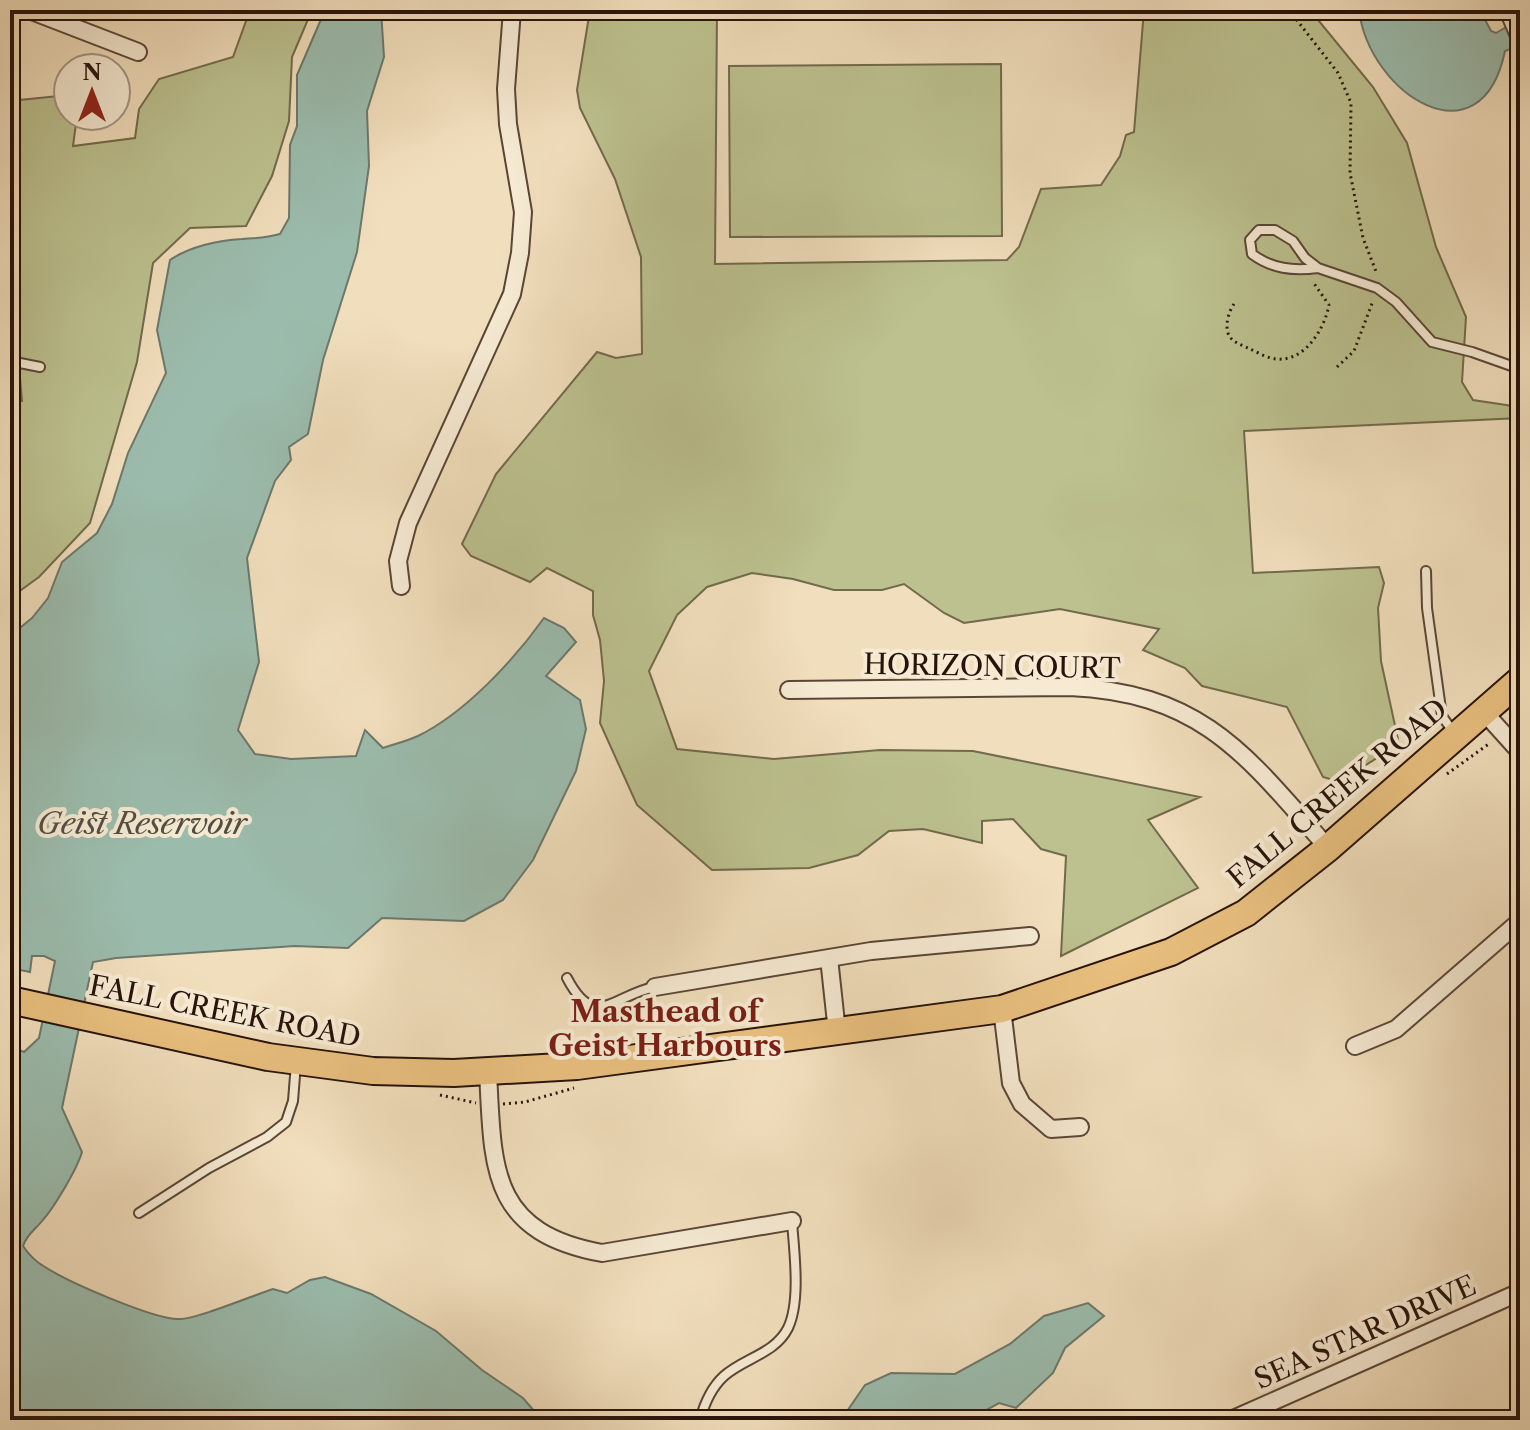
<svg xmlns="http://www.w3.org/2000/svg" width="1530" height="1430" font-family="'Libre Caslon Text',serif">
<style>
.green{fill:#bcc18f;stroke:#726a4c;stroke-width:2}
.water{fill:#9bbcad;stroke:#6d786c;stroke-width:2}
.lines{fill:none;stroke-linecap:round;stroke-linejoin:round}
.lane-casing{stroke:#5a4636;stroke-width:12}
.street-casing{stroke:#5a4636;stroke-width:20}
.primary-casing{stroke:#28130a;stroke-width:30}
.path{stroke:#28130a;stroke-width:3;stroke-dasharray:2 4;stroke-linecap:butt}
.lane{stroke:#f6ead3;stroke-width:8}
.street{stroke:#f6ead3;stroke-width:16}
.primary{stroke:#e8bf7e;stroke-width:26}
.labels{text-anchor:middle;stroke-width:8;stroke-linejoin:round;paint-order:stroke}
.street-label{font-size:28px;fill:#28130a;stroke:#f6ead3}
.water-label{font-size:30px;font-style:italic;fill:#504e43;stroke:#f6ead3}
.neighbourhood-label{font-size:30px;font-weight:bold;fill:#7a1f14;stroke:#f6ead3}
</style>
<rect width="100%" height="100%" fill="#f1debc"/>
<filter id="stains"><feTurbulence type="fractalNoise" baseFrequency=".0025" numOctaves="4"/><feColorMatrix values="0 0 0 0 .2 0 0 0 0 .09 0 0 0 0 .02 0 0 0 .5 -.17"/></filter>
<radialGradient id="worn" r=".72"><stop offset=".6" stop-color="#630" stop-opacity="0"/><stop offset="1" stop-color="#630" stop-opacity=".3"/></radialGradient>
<path class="green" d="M250,10H312L292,57L289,121L272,176L246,226L190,228L153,263L137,362L90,523L39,577L10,598V402L22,401L16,333L10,302V101L68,95V116H77L73,146L135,138L139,109L159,79L233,57Z
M590,10H717L715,264L1007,260L1019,247L1041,189L1101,185L1120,156L1126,135L1134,132L1144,10H1310L1373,87L1407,143L1436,247L1466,317L1462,382L1473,400L1520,407V418L1244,431L1253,573L1379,567L1384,583L1378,608L1381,661L1399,744L1339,782L1323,777L1287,707L1202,686L1185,668L1143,650L1159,629L1060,609L964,623L944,613L904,584L882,590H834L793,579L752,573L707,587L677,615L649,671L677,749L774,759L880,750L973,751L1200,797L1148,820L1198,888L1061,956L1066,856L1041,849L1013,819L982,821V843L923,829L889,831L858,855L809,868L712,870L637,805L600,723L604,681L600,640L593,615V591L547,568L530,582L471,556L462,544L496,474L597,352L616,358L642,354L641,257L615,179L580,108L577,90Z
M1001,64L1002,236L730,237L729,66Z"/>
<path class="water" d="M325,10H381L384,57L367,111L369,166L357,252L323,360L308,434L289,447L291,460L275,481L247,558L259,662L238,730L255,754L291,759L356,756L365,730L383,748C395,744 407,741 418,736C465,713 514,660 544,618L564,628L576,642L546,676L580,700L586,729L576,771L533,860L503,900L464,921L382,918L348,948L295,946L116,958L93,962L62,1108L82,1152C77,1169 54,1208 42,1221C34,1231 27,1234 23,1246C29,1255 36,1262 45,1267C68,1282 153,1319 178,1319C195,1320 254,1295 273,1289L287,1293L310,1280L325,1277L371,1294L436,1331L482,1370L523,1398L542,1420H10V1046L24,1052L39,1038L55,961L44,956H32L30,972L10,968V636L32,618L48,598L62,562L97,533L112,504L128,453L166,373L157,330L170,260C189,247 218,240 242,239C256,238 266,238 280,234L289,218L290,145L297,126V75Z
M1359,10H1480L1491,31L1496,33L1520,19V45L1505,51C1481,166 1369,94 1359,10Z
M1088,1303L1104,1316L1065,1348L1053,1373L1016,1408L999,1403L968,1420H841L865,1385L891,1373L955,1374L1010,1344L1044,1316Z"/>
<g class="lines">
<g class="lane-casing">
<path id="lane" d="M1318,268C1293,271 1272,269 1252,254L1250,240L1259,230H1275L1293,241L1305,258L1318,268L1377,288L1396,302L1432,342L1472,352L1520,369
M10,361L40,367
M1426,571L1427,608L1442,716L1454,733
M567,978C595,1032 615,994 655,987
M139,1213L209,1168L267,1137L286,1122L293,1101L296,1063
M700,1420C704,1405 712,1387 724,1376C744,1358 775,1354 788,1328C801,1301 794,1250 792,1222"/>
</g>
<g class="street-casing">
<path id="street" d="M29,10L138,52
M1508,10L1520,38
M401,586L398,561L408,523L512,294L520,253L523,212L508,124L506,89L512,10
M789,690L1070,687C1203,693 1247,756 1328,848
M1484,712L1520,752
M829,958L837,1032
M655,987L871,951L1030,936
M1002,1009L1011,1083L1022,1104L1051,1129L1080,1127
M1355,1046L1396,1029L1520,921
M488,1072C493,1168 489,1232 602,1253L792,1221
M1231,1420L1520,1292"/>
</g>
<g class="primary-casing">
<path id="primary" d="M10,1000L268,1057L373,1071L454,1073L577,1066L1002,1009L1171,952L1246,913L1328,848L1520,680"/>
</g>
<path class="path" d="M1289,10L1338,73L1351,103L1350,173L1363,238L1377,274
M1234,304C1229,311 1225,324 1228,333C1231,342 1240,344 1248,348C1255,351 1263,356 1271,358C1302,366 1324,331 1329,305L1313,282
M1337,367L1354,351L1373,301
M1447,774L1490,743
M440,1095L476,1103
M503,1104L525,1102L574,1088"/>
<use href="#lane" class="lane"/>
<use href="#street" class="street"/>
<use href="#primary" class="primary"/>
</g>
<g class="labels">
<g class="street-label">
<text transform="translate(992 666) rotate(1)" y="10">HORIZON COURT</text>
<text transform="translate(1337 793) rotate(-40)" y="10">FALL CREEK ROAD</text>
<text transform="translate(225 1011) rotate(11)" y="10">FALL CREEK ROAD</text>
<text transform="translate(1365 1332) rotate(-24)" y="10">SEA STAR DRIVE</text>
</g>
<g class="water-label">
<text x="142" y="834">Geist Reservoir</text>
</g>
<g class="neighbourhood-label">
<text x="665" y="1022">Masthead of<tspan x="665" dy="34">Geist Harbours</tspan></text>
</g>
</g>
<rect width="1530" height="1430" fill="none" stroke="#f1debc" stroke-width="40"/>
<rect x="12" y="12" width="1506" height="1406" fill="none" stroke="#28130a" stroke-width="4"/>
<rect x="20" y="20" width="1490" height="1390" fill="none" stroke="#28130a" stroke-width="2"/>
<g transform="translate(92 92)"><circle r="38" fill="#f6ead3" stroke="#a49483" stroke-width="2"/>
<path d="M0-6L14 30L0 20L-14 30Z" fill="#8f2418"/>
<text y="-12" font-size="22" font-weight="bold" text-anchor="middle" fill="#28130a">N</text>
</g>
<rect width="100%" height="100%" filter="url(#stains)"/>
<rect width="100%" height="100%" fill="url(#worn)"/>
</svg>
